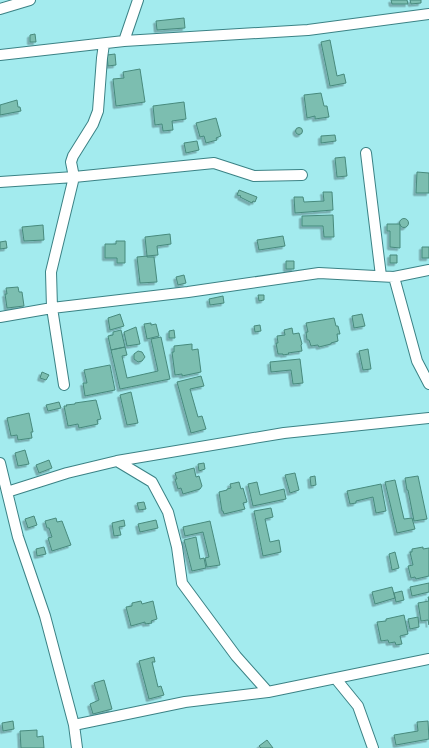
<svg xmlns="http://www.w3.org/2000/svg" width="429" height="748" font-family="'Titillium Web',sans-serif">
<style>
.building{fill:#7bbeb0;stroke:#488a7d;filter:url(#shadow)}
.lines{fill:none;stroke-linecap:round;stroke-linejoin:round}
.street-casing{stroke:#3b8285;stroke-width:12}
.street{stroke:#fff;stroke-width:10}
</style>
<defs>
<filter id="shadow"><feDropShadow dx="-2.5" dy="2.5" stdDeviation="0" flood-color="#0004"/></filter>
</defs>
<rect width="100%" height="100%" fill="#a3ebee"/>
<path class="building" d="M391,0H407L408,4H392Z
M410,0H421V3L411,4Z
M184,18L185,28L157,30L156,21Z
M35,34L36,42H30V35Z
M330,40L337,76L344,74L346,83L330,86L321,42Z
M115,54L116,65L108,66L107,55Z
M140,69L145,102L116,106L113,79L124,78L123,72Z
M321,93L324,106H327L329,117L315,119V116L307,118L304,95Z
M17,100L18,107H20L21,111L0,115V105Z
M184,102L186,119L172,121L173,130L163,131L162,124L155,125L153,106Z
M216,118L221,136L216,138L217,140L206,143L204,136L200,137L196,123Z
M295.5 131a3.5 3.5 0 1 1 7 0a3.5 3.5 0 1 1-7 0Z
M335,135L336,141L321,143V136Z
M197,141L199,150L186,153L184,143Z
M345,157L347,176L337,177L335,158Z
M417,172L429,173V193H416Z
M239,190L257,197L255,202L253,201L252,203L240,197L241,196L237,195Z
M323,192H332L333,210L295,213L294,197H303L304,202L324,201Z
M333,215L334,237H324L323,226H302V216Z
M399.5 223a4.5 4.5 0 1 1 9 0a4.5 4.5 0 1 1-9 0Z
M387,224H400V248L390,247V231H387Z
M43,225L44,240L24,241L22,227Z
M170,234L171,244L157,246L158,255L147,256L145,237Z
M283,236L285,246L259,250L257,240Z
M6,241L7,248L0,249V242Z
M116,241H125V263H117V258H105V244H116Z
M422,247H429V258H422Z
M390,255H397V263H390Z
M147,256V257H154L157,282L140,283L137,257Z
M286,261H294V269H286Z
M184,275L186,283L178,285L176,277Z
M18,287L19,292H22L24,306L7,308L5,294H7L6,288Z
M258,295H264V300L259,301Z
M223,296L224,303L210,305L209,299Z
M120,314L124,326L110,330L108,318Z
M362,314L365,326L354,328L352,316Z
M334,318L336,326H338L340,334H337L338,341L331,343V344L319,347L318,345L311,346L309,340H307L306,332H308L306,323Z
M151,323V325L156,324L159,336L147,339L144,324Z
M260,325L261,331L255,332L254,326Z
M136,327L140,344L127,346L124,332Z
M292,328L293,334L299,333L302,344L301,345L302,351L288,353L289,354L283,355V354H278L276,343H278L277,336L285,335L284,330Z
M121,330L125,347L111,350L108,336L113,335V332Z
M174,330L175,338H169V331Z
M161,337L170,379L120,389L111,350L125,347L127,355L122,356L127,378L158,371L151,339Z
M192,344V350L198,349L201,372L182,376V374L175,375L172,352H174V346Z
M368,349L371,369L363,370L359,351Z
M138,351L142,352L145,357L142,361L138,362L134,359V354Z
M300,359L303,383L293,384L291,370L271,372L270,362Z
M110,365L115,390L85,396L83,383H87L84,370Z
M42,372L49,375L46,380L40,378Z
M201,376L204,386L190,389L198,417L202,416L206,429L191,433L177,382Z
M131,392L138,423L127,425L120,395Z
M96,400L101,419L97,420L98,424L79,428L78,424L68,426L64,406H67L66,405L75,404V403Z
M59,402L61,408L48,411L46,405Z
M29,413L33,432H31L32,438L18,440L17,435L11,436L7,418Z
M25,450L29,464L18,466L15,453Z
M49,460L52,468L39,473L36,465Z
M204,463L205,469L199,471L198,464Z
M194,468L196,477L199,476L202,486L200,489L183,494L181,488L178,489L175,479H177L175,473Z
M295,473L299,490L290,493L285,475Z
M315,476L316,485L311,486L310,477Z
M418,476L427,519L414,521L408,490H407L405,478Z
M395,480L404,519L412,518L415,529L397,533L385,482Z
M239,482L241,489L243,488L247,502L243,503L245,509L224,514L223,511H222L219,492L227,490V489L231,488L230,484Z
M257,482L260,495L284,489L286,499L253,506L248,484Z
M381,484L386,511L376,513L373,497L356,501V503L350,504L347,491Z
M144,502L146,509L139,510L137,503Z
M271,508L273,517L265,519L270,542L279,540L281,552L263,556L254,511Z
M34,516L37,525L28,528L25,519Z
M56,518L57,522L62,521L71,545L52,551L48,538L52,537L49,528H47L45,521Z
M124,520L125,526L119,527L121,535L114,536L112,523Z
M156,520L158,528L140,532L138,524Z
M210,521L220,565L207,567L205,558L209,557L203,532L185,536L183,527Z
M196,537L200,559L204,558L206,568L192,571L184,540Z
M44,547L46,554L37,556L36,549Z
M423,547V549L429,548V576L416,579L415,577L411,578L408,566L413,565L410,552H412V549Z
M395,552L399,568L392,570L389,554Z
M429,583V592L412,596L410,587Z
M392,587L395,598L375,604L372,592Z
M402,591L404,600L396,602L394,593Z
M428,597H429V625L428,620L421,621L418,603L429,601Z
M141,601L142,604L153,601L157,619L151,621L152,623L145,624V622L131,626L126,607L132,606V603Z
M404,615L408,634L400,636L402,644L396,645L395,642L389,643L388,640L381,641L377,622L386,621V619Z
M418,617L419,627L410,629L408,619Z
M154,657L155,662H152L158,687L161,686L164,695L149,699L139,661Z
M104,680L112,709L93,714L90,704L99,700L94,683Z
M13,721L14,729L3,731L2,723Z
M428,721L429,739L396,745L394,735L418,731L417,722Z
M37,730V737L43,736L44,748H21L20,731Z
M267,740L273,748H261L259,746Z"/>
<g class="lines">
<g class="street-casing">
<path id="street" d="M0,9L30,0
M124,41L138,0
M0,55L124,41L308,30L429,14
M366,153L381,276
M0,182L74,177L214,163L254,176L302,175
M394,277L417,361L429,384
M0,317L52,308L188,292L319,273L394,277L429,270
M64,385L52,308L51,272L74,177L71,162L73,156L93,124L98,111L102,58L104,44
M117,461L284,433L429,418
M0,463L18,537L45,616L74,725L77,748
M7,492L67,473L117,461L152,482L168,512L177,547L182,583L236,656L268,692
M336,679L358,706L373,748
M74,725L185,702L268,692L429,659"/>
</g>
<use href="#street" class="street"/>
</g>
</svg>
